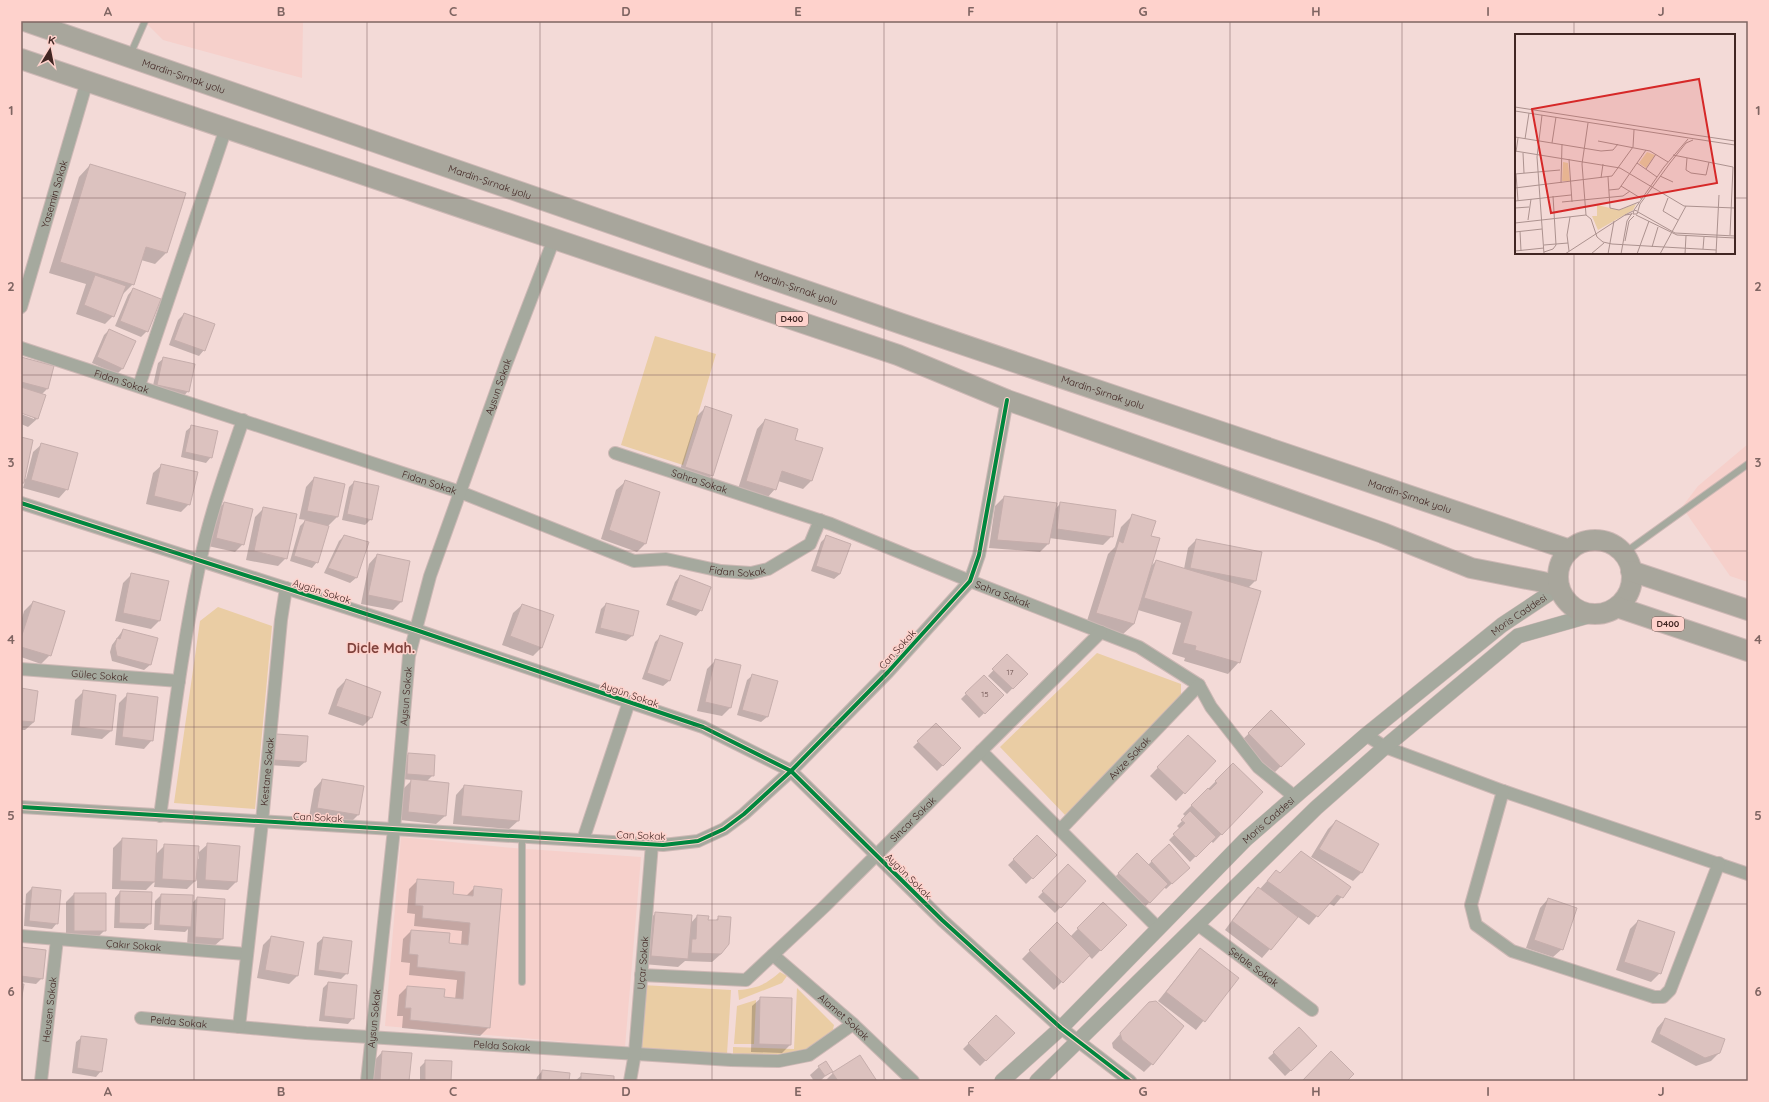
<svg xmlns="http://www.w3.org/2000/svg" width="1769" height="1102" font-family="Quicksand,sans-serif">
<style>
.built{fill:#f6d0cb}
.green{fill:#eacda4}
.shadow{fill:#0003}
.building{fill:#dcc2bf;stroke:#c6aeac}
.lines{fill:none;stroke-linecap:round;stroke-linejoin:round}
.service-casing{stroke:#cdb8b5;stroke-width:8}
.minor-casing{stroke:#cdb8b5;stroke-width:14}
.tertiary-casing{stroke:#cdb8b5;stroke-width:16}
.trunk-casing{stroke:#cdb8b5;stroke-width:22}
.service{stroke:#a5a99e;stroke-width:6}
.minor{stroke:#a5a99e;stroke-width:12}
.tertiary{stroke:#a5a99e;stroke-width:15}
.trunk{stroke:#a8a69c;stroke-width:20}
.cycleway-casing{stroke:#fed2cc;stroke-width:6}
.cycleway{stroke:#00873e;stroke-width:4}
.grid{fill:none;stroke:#7f6562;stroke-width:1;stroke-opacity:0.55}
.labels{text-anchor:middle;stroke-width:3;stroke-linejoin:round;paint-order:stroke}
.number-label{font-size:8px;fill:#6b504e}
.shield{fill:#fed2cc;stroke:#7a5a56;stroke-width:1}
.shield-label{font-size:9px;font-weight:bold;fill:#412623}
.street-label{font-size:10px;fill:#412623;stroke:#fed2cc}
.district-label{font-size:14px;font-weight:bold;fill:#80433d;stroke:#fed2cc}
.inset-road{fill:none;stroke:#ac928f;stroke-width:1}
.view{fill:#d62828;fill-opacity:0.15;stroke:#d62828;stroke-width:2}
.inset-edge{fill:none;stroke:#412623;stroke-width:2}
.neatline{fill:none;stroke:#7f6562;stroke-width:1.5}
.grid-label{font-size:13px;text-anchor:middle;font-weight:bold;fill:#7f6562}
</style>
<rect width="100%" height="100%" fill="#f3dad7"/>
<path class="built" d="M144,21H303L302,78L163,40Z
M1748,444V582L1730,576L1682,507L1698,486Z
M401,837L513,848L641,857L625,1047L385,1026Z"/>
<path class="green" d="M655,336L716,354L683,465L621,445Z
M218,607L272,626L255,809L174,803L200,621Z
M1097,653L1181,684V700L1065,815L1000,747Z
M780,972L787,976L782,983L739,1000L738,990C758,988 765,985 780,972Z
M642,985L731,990L727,1054L639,1048Z
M797,988L834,1025L832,1034L802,1054L783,1055L733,1054V1047L794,1049Z
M756,1000L754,1044H734L737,1006Z"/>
<path class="shadow" d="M90,165L184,194L166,253L155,264L141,260L133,284L122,295L113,316L105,324L76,314L86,284L49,273L79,177Z
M133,289L147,331L141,337L115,326L128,295Z
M184,314L204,350L199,356L169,345L178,320Z
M109,330L122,369L117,374L92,363L104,335Z
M21,358L53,367L47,389L41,395L37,419L28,427L21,424V414L34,419V417L21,412Z
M164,358L188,391L183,397L152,390L158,363Z
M705,408L712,475L704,484L678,476L697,416Z
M765,420L812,480L803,489L778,481L775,489L767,498L738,489L757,429Z
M192,426L211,457L206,463L181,457L186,431Z
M21,438L24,478L26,479L33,452L42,444L67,489L59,498L23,488L25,481L21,485Z
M162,465L189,504L181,512L146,504L153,473Z
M314,478L344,485L337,517L327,527L317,562L312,568L290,561L300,526L306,520L299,519L306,487Z
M354,482L371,519L365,525L342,520L349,487Z
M625,482L658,492L645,544L637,552L601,539L616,490Z
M1004,497L1055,509L1061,503L1112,536L1103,545L1049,538L1048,544L1040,552L989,548L995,506Z
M224,503L243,544L235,552L208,546L216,511Z
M264,508L286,558L278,566L246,560L255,517Z
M1132,516L1150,536L1151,566L1156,561L1184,569L1188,548L1196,540L1255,581L1248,588L1239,662L1228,674L1184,661L1185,658L1172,654L1181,623L1138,610L1134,624L1122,635L1086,624L1108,554L1115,547L1121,527Z
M344,536L368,543L356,578L350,583L324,573L339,541Z
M827,536L840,574L834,579L811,571L821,542Z
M377,555L409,562L401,602L393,610L361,604L369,564Z
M132,574L159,621L151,629L115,621L123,583Z
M680,576L701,610L696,616L666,605L675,582Z
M33,602L50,655L41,664L21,657V622L24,611Z
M606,604L632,636L626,641L595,633L601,609Z
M522,605L542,647L533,656L502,645L513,613Z
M123,630L157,639L150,665L144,670L112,661L110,652L112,645Z
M660,637L682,644L669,681L663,686L642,679L655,642Z
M1007,656L1026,674L1007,694L988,676Z
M715,661L740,666L730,708L722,716L697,711L707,669Z
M753,675L767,717L761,722L737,715L747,680Z
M984,676L1003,695L979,718L961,699Z
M346,680L380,693L371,718L363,726L328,714L337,689Z
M21,689L34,722L25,730H21Z
M84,691L111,731L102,739L71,735L75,700Z
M128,694L152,740L144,749L115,745L119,703Z
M1271,712L1303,744L1272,775L1240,742Z
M936,724L960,748L937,771L913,747Z
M271,740L305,762L299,767L269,765Z
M1180,744L1215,761L1176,801L1150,776Z
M408,754L433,775L426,782L445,816L436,824L400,820L403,789L412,780L402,779L403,759Z
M1233,764L1262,792L1213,843L1211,841L1190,862L1169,840L1180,829L1177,826L1186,817L1183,814Z
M322,780L358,815L350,823L309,817L314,789Z
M464,786L521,791L518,821L509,829L453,824L456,795Z
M1336,821L1378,845L1361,873L1353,881L1311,857L1328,829Z
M1037,837L1056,855L1026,884L1008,865Z
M122,839L156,841L155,855L165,845L199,859V852L208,844L236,882L228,890L197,888V879L187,889L154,887L155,881L146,890L112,889L113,848Z
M1137,855L1148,865L1152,861L1183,873L1166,889L1164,887L1141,911L1110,882Z
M1068,866L1085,881L1055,913L1038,897Z
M1276,871L1280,875L1350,887L1334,906L1328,903L1309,925L1298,917L1262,958L1225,930L1249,897L1258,889L1259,890Z
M418,880L452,895L466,896L475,887L489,1027L480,1036L402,1028L403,1016H397L399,995L407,987L443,998L455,1000L457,980L409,975L410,963L401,962L403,939L411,931L448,944L461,945L462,931L414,926L415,914L407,913L409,889Z
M32,888L57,923L52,929L24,926L26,894Z
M120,892L150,924L144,929L114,928L115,898Z
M74,894L105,930L96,939H66V902Z
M161,895L191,904L197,898L222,939L213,947L187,946L188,929L185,932L154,930L155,901Z
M1548,899L1562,949L1553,957L1526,948L1540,908Z
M1103,903L1125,925L1092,959L1088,955L1054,990L1022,959L1057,923L1070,937Z
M656,913L690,924L697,916L707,921H715L719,917L721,954L712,962L685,961L678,967L643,964L647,921Z
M1638,921L1660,973L1651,982L1616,970L1630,929Z
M271,937L298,975L289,984L257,978L263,945Z
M323,938L347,973L341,979L314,975L317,943Z
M21,948L42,978L36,984L21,982Z
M1200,949L1238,978L1196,1030L1158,1001Z
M328,983L353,1018L348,1024L319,1021L323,988Z
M761,998L790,1045L782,1053L751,1052L752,1006Z
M1140,1012L1152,1064L1144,1072L1113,1048L1112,1043Z
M996,1016L1013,1033L980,1066L963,1049Z
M1665,1019L1719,1053L1711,1061L1696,1066L1651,1042L1657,1028Z
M1299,1029L1311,1052L1285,1076L1268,1058Z
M82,1037L101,1071L96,1077L72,1073L76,1042Z
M382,1052L408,1081H372L374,1061Z
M860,1056L876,1081H825L833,1073Z
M426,1061L450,1081H420V1067Z
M819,1067L831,1071L820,1081H814L810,1075Z
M542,1071L568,1081H536L537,1077Z
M582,1075L613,1081H575Z"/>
<path class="building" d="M90,164L186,193L167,253L146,247L134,285L60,262Z
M95,275L126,286L114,317L84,305Z
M133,288L161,299L148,332L120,321Z
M184,313L215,324L205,351L174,340Z
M109,329L136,341L123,369L97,357Z
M21,357L54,366L48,389L21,382Z
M163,357L195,364L189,392L157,385Z
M21,387L46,395L38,419L21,413Z
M705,406L732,415L713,476L685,467Z
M765,419L798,429L795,440L823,448L812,481L782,471L776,490L746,481Z
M191,425L218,431L212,458L185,452Z
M21,437L33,440L24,483H21Z
M41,443L78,453L68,490L31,480Z
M161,464L198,472L190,505L154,496Z
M314,477L345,484L338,517L307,511Z
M625,480L660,492L646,544L609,530Z
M354,481L379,486L372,520L347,514Z
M1004,496L1057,503L1049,544L997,540Z
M224,502L253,509L244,545L216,538Z
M1060,502L1116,510L1113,537L1057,529Z
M263,507L297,514L287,559L254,551Z
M1132,514L1156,521L1151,536L1160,538L1134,624L1096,613L1119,541L1123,543Z
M305,520L329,526L318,563L294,556Z
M344,535L369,542L357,578L328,568Z
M826,535L851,544L840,574L816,566Z
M1196,539L1262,552L1256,581L1190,568Z
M377,554L410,561L402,602L368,595Z
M1156,560L1261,591L1240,663L1195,650L1196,646L1183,643L1192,612L1144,598Z
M131,573L169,581L160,621L123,613Z
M680,575L711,587L702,611L671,600Z
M33,601L65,611L51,656L21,647V638Z
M606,603L639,611L633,636L600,628Z
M522,604L554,615L542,648L510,636Z
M123,629L158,638L151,665L117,656L115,646L117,638L120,639Z
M660,635L683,643L670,681L647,673Z
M1007,654L1028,674L1013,689L992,669Z
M715,659L741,665L731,708L705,702Z
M752,674L778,681L768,717L742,710Z
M984,675L1004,695L985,714L965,693Z
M346,679L381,692L372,718L336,706Z
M21,688L38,691L34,722L21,721Z
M83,690L116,695L112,731L79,727Z
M127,693L158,697L153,741L122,737Z
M1271,710L1305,744L1281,767L1248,733Z
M936,723L961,748L943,766L917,741Z
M276,734L308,736L306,762L274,760Z
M1188,735L1216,761L1185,794L1157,767Z
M408,753L435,755L434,776L407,774Z
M1233,763L1263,792L1222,835L1191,805L1208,788L1210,790L1217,783L1215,781Z
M322,779L364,786L359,815L317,808Z
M411,779L449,783L446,816L408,812Z
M464,785L522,791L519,821L461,816Z
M1190,811L1216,837L1196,857L1173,834L1185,823L1181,820Z
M1336,820L1379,844L1362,873L1319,849Z
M1037,835L1057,855L1033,879L1013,859Z
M122,838L157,840L155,882L120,881Z
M207,843L240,846L237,882L205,880Z
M164,844L199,846L196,881L162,879Z
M1169,844L1190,868L1172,884L1151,861Z
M1301,851L1351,887L1343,898L1337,895L1318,917L1267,881L1276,870L1280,873Z
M1137,853L1168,884L1150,903L1118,873Z
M1068,864L1086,881L1061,908L1042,891Z
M417,879L454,882L453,894L473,896L474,886L502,889L490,1028L410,1020L411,1008H405L407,986L445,989L444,997L463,999L465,972L417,967L418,955L409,954L411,930L450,933L449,943L468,945L470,923L422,918L423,906L415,905Z
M32,887L61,890L58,924L29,921Z
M1258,887L1298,917L1271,950L1232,921Z
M120,891L152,892L151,924L119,923Z
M74,893H106V931H74Z
M161,894L193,895L191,927L159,925Z
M197,897L225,899L223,939L195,937Z
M1548,898L1577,908L1563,950L1534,940Z
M1103,902L1127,925L1101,951L1077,928Z
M655,912L692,915L688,959L651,956Z
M697,915L709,916L708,920H718V916L731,917L729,944L721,954L691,953L692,939H696Z
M1638,920L1675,932L1661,974L1624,962Z
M1057,922L1090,955L1063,983L1029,950Z
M271,936L304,942L298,976L265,970Z
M323,937L352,941L348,974L318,970Z
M21,947L46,950L43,979L21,976Z
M1200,948L1239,978L1205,1022L1166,992Z
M328,982L357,985L354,1019L324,1016Z
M21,984H24L21,1002Z
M760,997L792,998L791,1045L759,1044Z
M1156,1001L1184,1026L1153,1065L1122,1040L1120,1033L1149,1002Z
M996,1015L1015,1033L986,1061L968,1043Z
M1665,1018L1725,1039L1720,1053L1705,1058L1659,1034Z
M1299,1027L1317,1046L1291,1071L1273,1052Z
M81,1036L107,1039L102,1072L77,1068Z
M382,1051L412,1053L409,1081H380Z
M1331,1051L1354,1074L1347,1081H1302Z
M860,1055L877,1081H838L832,1072L825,1076L818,1066L826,1061L833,1072Z
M425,1060L452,1061L451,1081H425Z
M542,1070L570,1073L569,1081H541Z
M581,1073L614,1076V1081H581Z"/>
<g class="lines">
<g class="service-casing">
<path id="service" d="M130,55L145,21
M1623,554L1748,464
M522,982V837"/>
</g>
<g class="minor-casing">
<g id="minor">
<path id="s1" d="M21,307L87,81"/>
<path id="s2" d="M21,348L460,492L634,561L666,559L721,571L751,573L768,569L810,544L820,520"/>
<path d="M139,386L226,128"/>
<path id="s3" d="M615,453L831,524L970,581L1139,647L1199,685L1211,707L1258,767L1295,797"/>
<path d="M21,503L416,630L703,727L791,771L942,920L1061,1028L1130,1081"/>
<path id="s4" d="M21,669L179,681"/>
<path d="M1366,735L1385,747L1503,791L1748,874"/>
<path d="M981,751L1158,928"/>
<path d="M1503,791L1471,905L1476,925L1512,951L1654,997H1663L1670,990L1719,863"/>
<path d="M21,807L663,845L698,841L724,829L744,814L791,771L888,672L970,581L979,555L1007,400"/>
<path d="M160,816C172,731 182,646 200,562C210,513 227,467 243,420"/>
<path id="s5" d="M1060,830L1199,685"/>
<path d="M583,840L629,702"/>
<path id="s6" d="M1197,924L1312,1010"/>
<path id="s7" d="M21,936L246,954"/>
<path id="s8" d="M773,955L853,1024L913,1081"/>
<path id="s9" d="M641,975L746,980L825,906L1101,632"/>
<path id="s10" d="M141,1018L306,1033L731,1060L779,1061L809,1055L853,1024"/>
<path id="s11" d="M239,1027L262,822L281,620L286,588"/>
<path id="s12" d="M41,1081L57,939"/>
<path id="s13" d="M367,1081L394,829L409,656L430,576L506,364L554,239"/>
<path id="s14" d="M630,1081L635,1053L652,844"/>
</g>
</g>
<g class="tertiary-casing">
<g id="tertiary">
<path id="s15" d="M1002,1081L1061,1028L1246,839L1366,735L1502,625L1559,587"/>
<path d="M1037,1081L1316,808L1385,747L1518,636L1595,614"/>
</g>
</g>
<g class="trunk-casing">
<g id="trunk">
<path id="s16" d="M25,21L905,325L1570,550"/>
<path d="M21,59L898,355L1007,400L1383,533L1471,568L1543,582L1559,587"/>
<circle cx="1595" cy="577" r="37"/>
<path d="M1631,571L1748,610"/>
<path d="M1617,607L1748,651"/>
</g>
</g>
<use href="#service" class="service"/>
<use href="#minor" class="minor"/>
<use href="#tertiary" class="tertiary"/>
<use href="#trunk" class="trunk"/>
<g class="cycleway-casing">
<path id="cycleway" d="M21,503L416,630L703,727L791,771L942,920L1061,1028L1130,1081
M21,807L663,845L698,841L724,829L744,814L791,771L888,672L970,581L979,555L1007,400"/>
</g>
<use href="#cycleway" class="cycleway"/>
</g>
<path class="grid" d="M194,21V1081M367,21V1081M540,21V1081M712,21V1081M884,21V1081M1057,21V1081M1230,21V1081M1402,21V1081M1574,21V35M21,198H1516M1734,198H1748M1574,253V1081M21,375H1748M21,551H1748M21,727H1748M21,904H1748"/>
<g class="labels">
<g class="number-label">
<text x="1010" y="675">17</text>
<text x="985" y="697">15</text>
</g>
<g class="shield">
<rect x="776" y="312" width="32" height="14" rx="3"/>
<rect x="1652" y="617" width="32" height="14" rx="3"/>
</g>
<g class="shield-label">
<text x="792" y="322">D400</text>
<text x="1668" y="627">D400</text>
</g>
<g class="street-label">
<text dy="4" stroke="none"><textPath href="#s16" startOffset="168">Mardin-Şırnak yolu</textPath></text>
<text dy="4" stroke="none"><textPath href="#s16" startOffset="492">Mardin-Şırnak yolu</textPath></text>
<text dy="4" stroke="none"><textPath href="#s1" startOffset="118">Yasemin Sokak</textPath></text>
<text dy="4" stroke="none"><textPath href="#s16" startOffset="816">Mardin-Şırnak yolu</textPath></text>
<text dy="4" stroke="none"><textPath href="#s2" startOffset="106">Fidan Sokak</textPath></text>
<text dy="4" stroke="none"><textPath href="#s13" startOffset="711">Aysun Sokak</textPath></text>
<text dy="4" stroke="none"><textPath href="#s16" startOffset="1140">Mardin-Şırnak yolu</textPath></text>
<text dy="4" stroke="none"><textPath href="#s3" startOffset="89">Sahra Sokak</textPath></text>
<text dy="4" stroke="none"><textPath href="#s2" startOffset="430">Fidan Sokak</textPath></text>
<text dy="4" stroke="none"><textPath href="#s16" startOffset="1464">Mardin-Şırnak yolu</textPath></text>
<text dy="4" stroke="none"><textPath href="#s2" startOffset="754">Fidan Sokak</textPath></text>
<text transform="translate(322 591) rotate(18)" y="4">Aygün Sokak</text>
<text dy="4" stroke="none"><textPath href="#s3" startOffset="413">Sahra Sokak</textPath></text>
<text dy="4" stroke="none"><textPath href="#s15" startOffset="697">Moris Caddesi</textPath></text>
<text transform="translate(897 649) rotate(-48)" y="4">Can Sokak</text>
<text dy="4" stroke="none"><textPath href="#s4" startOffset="79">Güleç Sokak</textPath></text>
<text transform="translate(630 694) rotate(19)" y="4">Aygün Sokak</text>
<text dy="4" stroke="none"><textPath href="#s13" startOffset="387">Aysun Sokak</textPath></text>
<text dy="4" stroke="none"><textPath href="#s5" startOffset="100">Avize Sokak</textPath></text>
<text dy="4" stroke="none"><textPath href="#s11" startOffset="257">Kestane Sokak</textPath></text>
<text transform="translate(318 817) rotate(3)" y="4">Can Sokak</text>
<text dy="4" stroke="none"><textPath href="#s9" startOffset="337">Sincar Sokak</textPath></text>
<text dy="4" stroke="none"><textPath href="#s15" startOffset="373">Moris Caddesi</textPath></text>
<text transform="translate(641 835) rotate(2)" y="4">Can Sokak</text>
<text transform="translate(909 876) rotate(45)" y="4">Aygün Sokak</text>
<text dy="4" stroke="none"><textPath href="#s7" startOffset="113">Çakır Sokak</textPath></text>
<text dy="4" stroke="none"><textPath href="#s14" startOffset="119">Uçar Sokak</textPath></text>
<text dy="4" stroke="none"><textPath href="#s6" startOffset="71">Şelale Sokak</textPath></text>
<text dy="4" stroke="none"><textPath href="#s12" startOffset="72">Heusen Sokak</textPath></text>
<text dy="4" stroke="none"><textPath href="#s8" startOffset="94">Alamet Sokak</textPath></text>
<text dy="4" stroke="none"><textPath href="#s13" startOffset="63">Aysun Sokak</textPath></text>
<text dy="4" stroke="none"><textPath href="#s10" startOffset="38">Pelda Sokak</textPath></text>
<text dy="4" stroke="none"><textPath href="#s10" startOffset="362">Pelda Sokak</textPath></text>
</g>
<g class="district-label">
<text x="381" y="653">Dicle Mah.</text>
</g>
</g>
<g transform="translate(1515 34)">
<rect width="220" height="220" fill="#f3dad7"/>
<path d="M132,118L140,121L131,134L124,129ZM48,128L53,129L55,147H47ZM121,170L118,176L83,196L77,182H82V171L104,176Z" fill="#eacda4"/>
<path class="inset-road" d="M0,73L180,101M0,77L174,104M27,81L22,123L29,220M73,89L67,130L71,181L76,185L82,203L88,208L97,210L201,216M180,101L220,107M0,103L86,117L98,116L103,110M174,104L220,111M10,105L14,79M83,107L135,117L153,128M37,109L41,83M0,117L105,134L169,172L220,174M1,118L3,104M8,119L9,139M158,121L218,133L215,201M172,124L171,136L176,139L191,141L194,128M54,125L57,168M122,129L142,143M131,135L141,120M0,140L45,136M1,140L3,167M145,142L158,148M93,143L95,174L104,176L124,168M86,144L88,130M46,149L47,110M106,152L127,165M0,154L97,142L118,113L119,96M94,156L104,155L131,116M153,164L148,177L163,186M0,167L56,161M47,168L108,162L115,157M0,174L14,173M119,176L149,133L173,105M122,177L119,176L118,180H122L125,170L155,129L171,109L178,106M123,178L160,199L220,202M117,180L110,181L118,177M121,181L162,201L220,204M13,186L16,165M0,189L71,181M5,197L6,217M0,198L27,195M110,207L114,187L119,182M29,211L53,209M137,213L143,193M188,215L189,203M0,217L29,214M54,217L52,201L55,183M29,218L38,215L41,211L38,162M50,220L110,181M76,220L89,209M93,220L99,187M106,220L112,187L117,179M122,220L134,187M145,220L171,172M170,220L171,202M201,220L204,161"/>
<path class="view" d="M184,45L202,149L36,179L17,75Z"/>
<rect width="220" height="220" class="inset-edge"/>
</g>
<rect width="1769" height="1102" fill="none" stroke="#fed2cc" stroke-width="44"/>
<g transform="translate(50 50) rotate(10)" stroke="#fed2cc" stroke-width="3" paint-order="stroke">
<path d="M0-3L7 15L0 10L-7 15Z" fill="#412623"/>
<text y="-6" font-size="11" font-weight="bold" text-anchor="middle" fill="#412623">K</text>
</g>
<rect x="22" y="22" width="1725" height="1058" class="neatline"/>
<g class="grid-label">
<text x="108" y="16">A</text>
<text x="281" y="16">B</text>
<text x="453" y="16">C</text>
<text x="626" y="16">D</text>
<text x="798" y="16">E</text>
<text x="971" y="16">F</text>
<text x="1143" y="16">G</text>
<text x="1316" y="16">H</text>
<text x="1488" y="16">I</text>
<text x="1661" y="16">J</text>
<text x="11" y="115">1</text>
<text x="1758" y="115">1</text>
<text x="11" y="291">2</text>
<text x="1758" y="291">2</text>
<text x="11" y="467">3</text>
<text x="1758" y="467">3</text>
<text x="11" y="644">4</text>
<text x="1758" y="644">4</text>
<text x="11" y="820">5</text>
<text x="1758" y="820">5</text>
<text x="11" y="996">6</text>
<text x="1758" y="996">6</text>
<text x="108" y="1096">A</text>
<text x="281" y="1096">B</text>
<text x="453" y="1096">C</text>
<text x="626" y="1096">D</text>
<text x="798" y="1096">E</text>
<text x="971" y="1096">F</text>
<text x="1143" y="1096">G</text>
<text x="1316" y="1096">H</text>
<text x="1488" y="1096">I</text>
<text x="1661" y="1096">J</text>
</g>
</svg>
